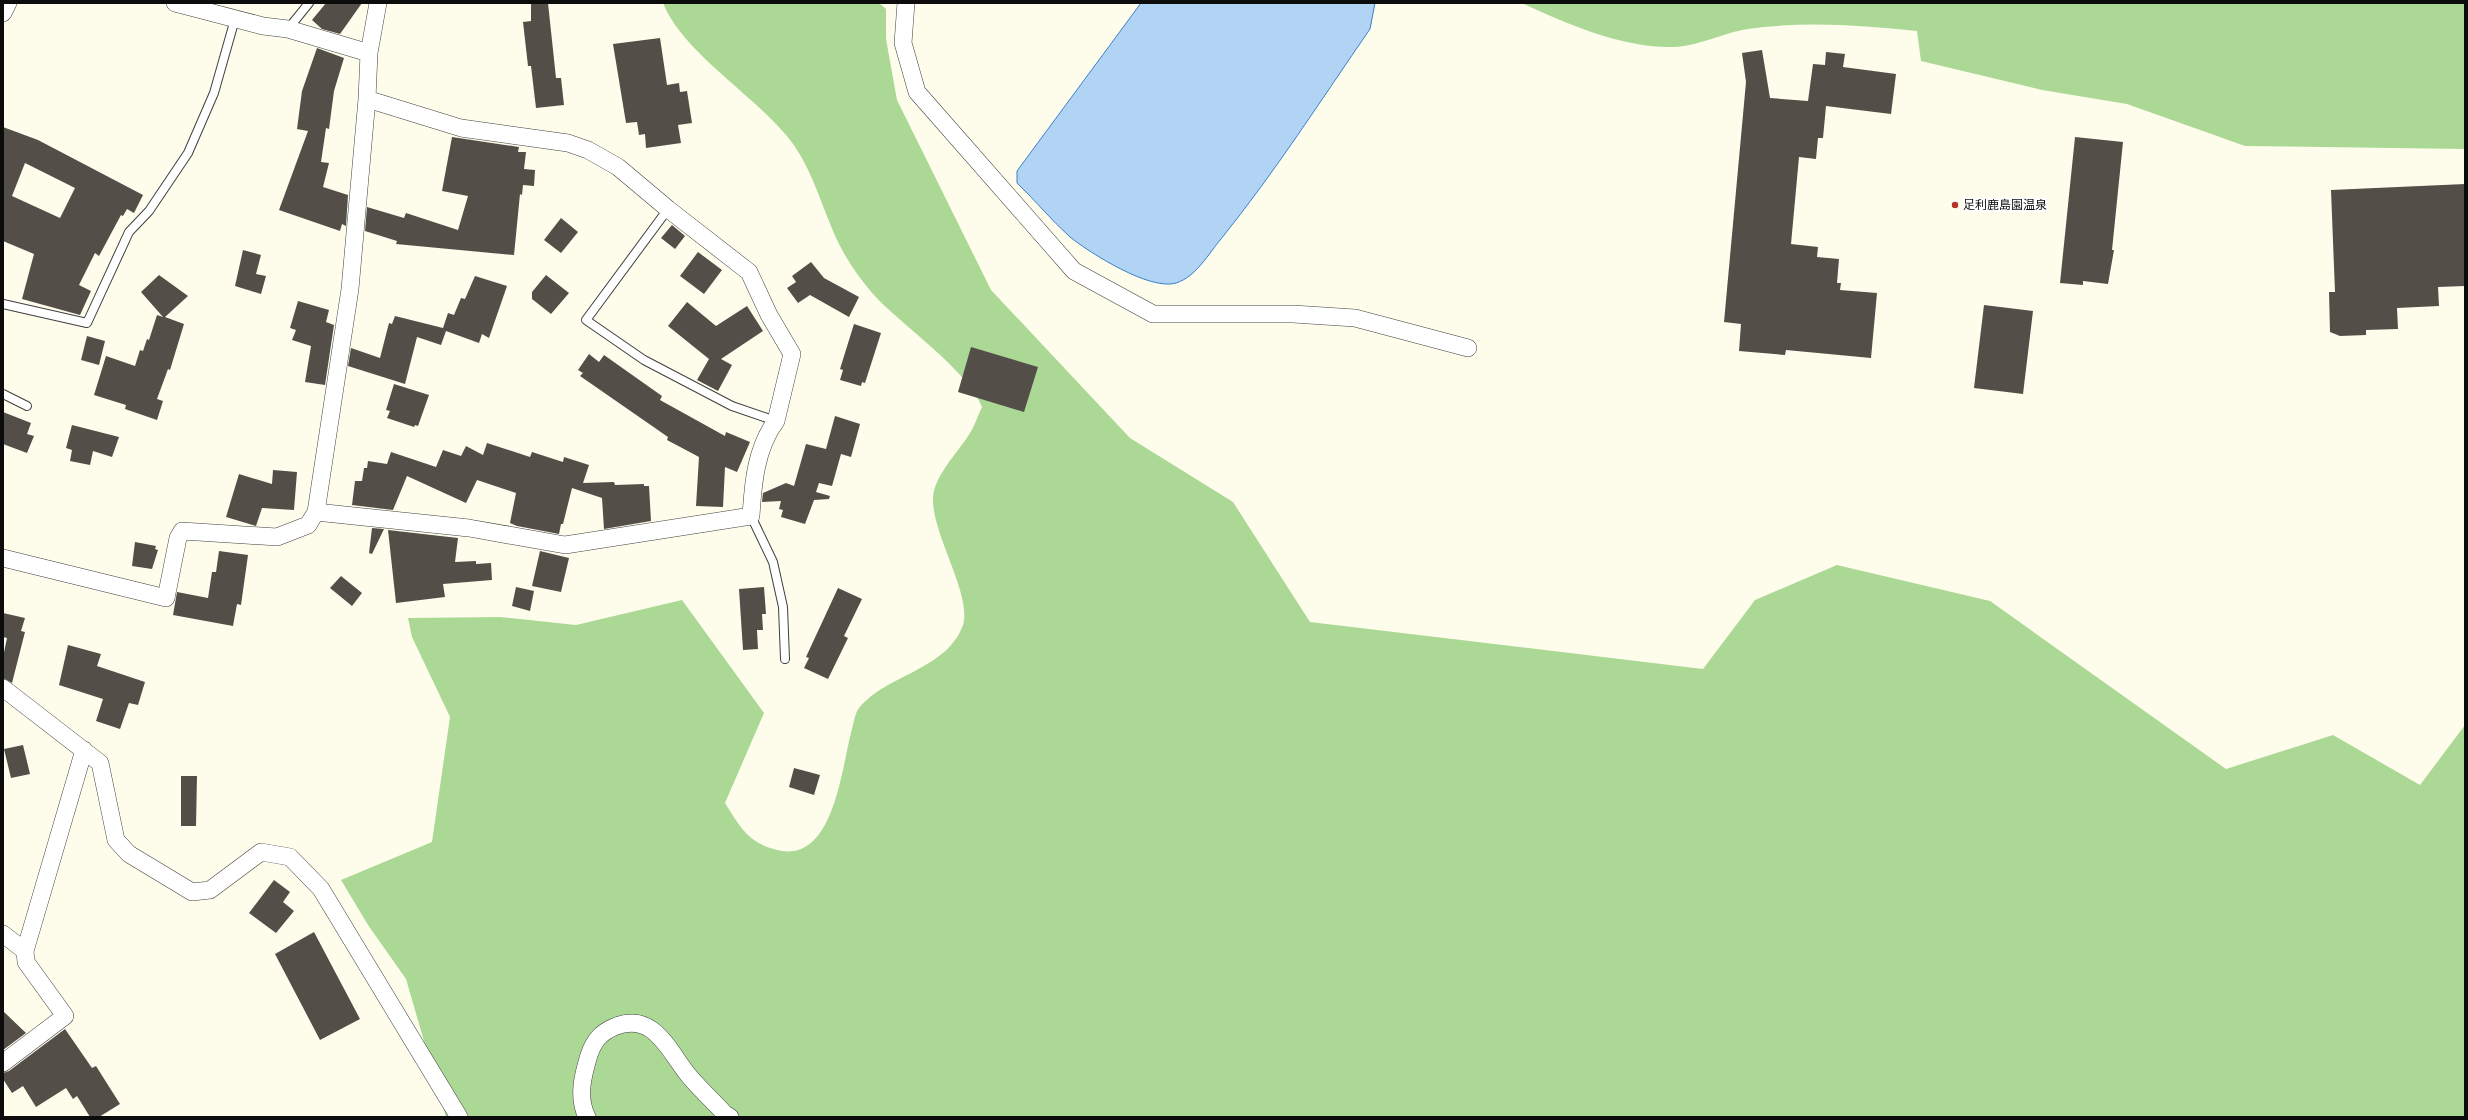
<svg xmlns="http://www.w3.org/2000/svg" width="2468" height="1120" font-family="Lora,'Noto Sans JP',serif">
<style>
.forest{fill:#acd896}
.water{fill:#b2d4f4;stroke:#3b80c9}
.building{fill:#544e49;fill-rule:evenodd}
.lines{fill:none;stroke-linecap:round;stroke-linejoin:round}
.service-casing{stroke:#3f3f3f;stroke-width:10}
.minor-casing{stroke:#3f3f3f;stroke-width:18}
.service{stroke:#fff;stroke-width:8}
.minor{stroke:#fff;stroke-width:17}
.poi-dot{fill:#b83228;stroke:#fff;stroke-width:1.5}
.labels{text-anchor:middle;stroke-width:4;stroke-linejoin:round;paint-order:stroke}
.poi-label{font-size:12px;fill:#0c0c0c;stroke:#fff;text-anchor:start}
</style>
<rect width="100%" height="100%" fill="#fefdeb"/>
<path class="forest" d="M663,3H879L886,9V39L897,100L991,290L1130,438L1233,502L1310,622L1703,669L1755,600L1837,565L1990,601L2226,769L2333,735L2420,785L2465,725V1117H446L406,979L368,925L341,880L432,842L450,717L412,637L408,618L500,617L576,625L682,600L764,713L725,803C741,829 750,845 782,851C835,859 842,764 852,729C854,722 855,713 859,708C887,674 947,670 963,625C972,595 933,536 933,500C933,476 958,453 970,433C975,425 978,415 982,407C967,369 902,326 873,294C860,279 848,262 839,244C821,207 813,167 786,135C752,94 682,51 663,3Z
M1522,3H2465V149L2245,146L2127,104L2042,90L1921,61L1917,31C1860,25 1804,21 1748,29C1721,33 1696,48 1668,47C1621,47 1564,23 1522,3Z"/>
<path class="water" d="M1141,3H1375L1370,29C1321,100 1275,172 1221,239C1209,253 1196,277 1176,283C1150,291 1090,253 1070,237C1051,220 1035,200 1017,183V171Z"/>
<path class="building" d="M326,3H362L340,34L322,29L312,20Z
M531,3H548L556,78H561L564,105L536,108L531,66H528L523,22L531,21Z
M660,38L667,85L679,83L680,92L687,91L692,123L678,125L681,143L646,148L645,134L639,135L637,122L626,123L613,44Z
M317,48L344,58L334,91L329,129L326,128L321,162L329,163L323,187L348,195L346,226L342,224L340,231L279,210L308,131L297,129L302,91Z
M1762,50L1770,98L1808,101L1813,64L1825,65L1826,52L1845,54L1843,67L1896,74L1891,114L1826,106L1823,138H1818L1816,159L1799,157L1791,244L1818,247L1817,257L1839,259L1837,283H1841L1840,290L1877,293L1871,358L1786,350L1785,355L1739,351L1741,324L1724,322L1746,82L1742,53Z
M3,127L38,140L143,195L134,213L127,209L123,216L121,215L99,256L95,253L79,285L91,291L80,315L22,299L34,254L3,241ZM25,163L75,188L60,218L12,196Z
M452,137L519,147L518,152H526L524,169L535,170L534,186L523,185L522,195L520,194L514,255L396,244L397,241L365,231L367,207L404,218L406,213L458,230L468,196L442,191Z
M2075,137L2123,142L2112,250H2114L2108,284L2083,281V285L2060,283Z
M2465,184V286L2438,287L2439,306L2397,308L2398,329L2366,330V335L2340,336L2330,332L2329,292H2335L2331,190Z
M561,218L578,232L561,253L544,240Z
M672,225L685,236L675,249L661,238Z
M243,250L261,255L256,274L266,276L261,294L235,286Z
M698,252L722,270L704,294L680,276Z
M811,262L824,278L859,297L849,317L810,295L798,303L787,288L796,282L792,276Z
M159,275L188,296L165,317L184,324L170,370L168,369L157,399L163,401L157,420L125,409L126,405L94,395L106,356L135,366L140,350L143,351L147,339L149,340L157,315L163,317L141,292Z
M546,275L569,293L551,314L532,299V292Z
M475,276L507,286L489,338L482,334L479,343L446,331L441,345L417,337L405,384L348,366L351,348L380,358L389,323L392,324L395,316L443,328L448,313L454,315L461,298L465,299Z
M298,301L329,310L326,322L334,325L325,385L305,382L311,346L292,340L296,330L290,328Z
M687,302L716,326L747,306L763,331L721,359L732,365L718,391L697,380L709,359L668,326Z
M1984,305L2033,311L2023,394L1974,388Z
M854,324L881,333L865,383L862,382L861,386L840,380L843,370L840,369Z
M87,336L105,341L99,365L81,360Z
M971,347L1038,367L1024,412L958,392Z
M589,354L599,362L604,355L662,396L660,400L725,436L726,432L750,442L737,472L725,467L723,507L696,506L699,457L667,440L668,437L580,376L583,373L578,370Z
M394,384L429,395L418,426L415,425L414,427L387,418L390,411L386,410Z
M3,412L31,423L27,434L34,436L27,453L3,444Z
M835,416L860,424L851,457L841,454L832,486L819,483L816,492L830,496L829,499L814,500L805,524L781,517L783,510L779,509L781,501L762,502L763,493L786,483L794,486L806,444L826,449Z
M72,425L119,437L112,457L93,451L90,465L70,461L72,450L66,448Z
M487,443L530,457L532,452L563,462L564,457L589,465L583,483L614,482L615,485L644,484V486H649L651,521L604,529L602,498L572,488L563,524H561L559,534L517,526L510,523L516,493L477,480L466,503L407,476L393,510L352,505L355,481H362L364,468H367L368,461L387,464L391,452L436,467L443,450L461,456L466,446L483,455Z
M273,470L297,472L294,510L262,508L256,526L226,517L239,474L272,484Z
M372,528L384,529L372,554L369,553Z
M388,530L458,538L455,562L476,561V564L491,563L492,580L443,584L445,597L396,603Z
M135,542L156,546L155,549L158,550L152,569L132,566Z
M219,551L248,555L241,605L237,604L233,626L173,615L177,592L208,598L212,572H216Z
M540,551L569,558L561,592L532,586Z
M341,576L362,593L352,606L330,588Z
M516,587L534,591L530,611L512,606Z
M764,587L766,614H762L763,630H757L758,649L743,650L739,589Z
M838,588L862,599L844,636L848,638L828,679L804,668L809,658L806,657Z
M3,613L25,618L21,631L25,632L12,683L3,678V657L7,638L3,637Z
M68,645L101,654L97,666L145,682L138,705L129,703L120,729L96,721L103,699L59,685Z
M23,745L30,774L11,778L4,749Z
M794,768L820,775L814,795L789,787Z
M181,776H197L196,826H181Z
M274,880L290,892L283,902L294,911L276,933L249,913Z
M314,932L360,1019L320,1040L275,954Z
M3,1011L26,1033L3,1050Z
M65,1029L92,1068L96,1066L120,1104L99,1117H90L77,1096L73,1099L66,1088L36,1107L23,1086L12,1093L3,1079V1073L9,1071Z"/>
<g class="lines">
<g class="service-casing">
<path id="service" d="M288,29L309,3
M668,209L586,320L644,360L732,406L776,421
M3,304L87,323L129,232L149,211L188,153L214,93L235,19
M3,394L27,406
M751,516L773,562L783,607L785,659"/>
</g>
<g class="minor-casing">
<path id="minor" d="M175,3L263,26L288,29L369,53
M906,3L903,43L917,92L1074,271L1153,314H1293L1355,318L1468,348
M3,13L8,3
M316,512L469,528L565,545L751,516C753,483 756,448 776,421L792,354L769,315L749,272L668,209L618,167L588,150L568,143L461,128L367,99
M3,558L166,598L178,538L182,531L277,537L308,525L316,512L350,289L367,99L369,53L378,3
M3,688L100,763L116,840L129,854L192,892L210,890L261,852L290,857L321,889L459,1117
M3,934L25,951
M3,1063L65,1016L26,962L25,951L84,750
M587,1117C577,1097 583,1075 589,1055C594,1041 600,1033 614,1027C654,1010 669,1052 689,1076C700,1089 713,1101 725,1114L730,1117"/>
</g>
<use href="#service" class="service"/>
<use href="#minor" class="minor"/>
</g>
<circle class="poi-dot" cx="1955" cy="205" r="4"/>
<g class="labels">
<g class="poi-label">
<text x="1963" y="209">足利鹿島園温泉</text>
</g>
</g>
<rect width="2468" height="1120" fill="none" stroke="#0c0c0c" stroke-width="8"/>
</svg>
